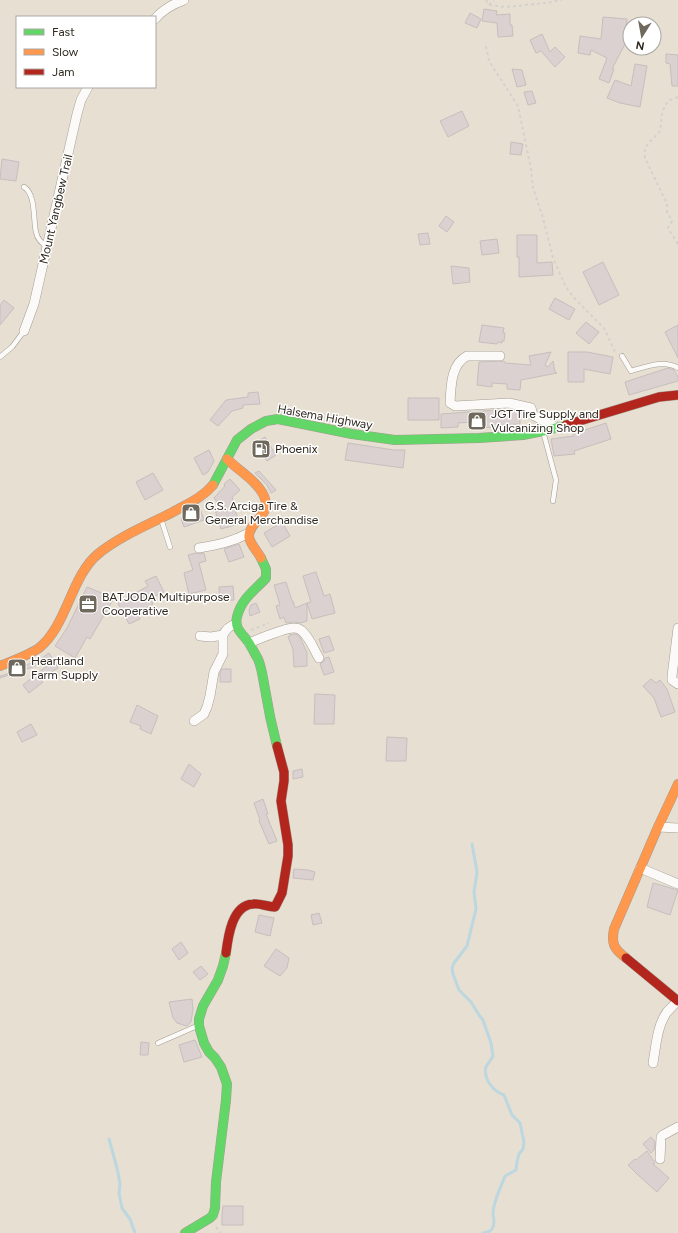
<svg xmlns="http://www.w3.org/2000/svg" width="678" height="1233" font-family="Figtree,sans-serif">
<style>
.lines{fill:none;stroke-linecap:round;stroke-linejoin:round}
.stream{stroke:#bcd7df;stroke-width:3}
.building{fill:#dad1d0;stroke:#c6bfbd}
.lane-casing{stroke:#a39d92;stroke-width:5.5}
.street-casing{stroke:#a39d92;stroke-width:10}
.fast-casing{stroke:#a39d92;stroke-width:10}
.slow-casing{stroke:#a39d92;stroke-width:10}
.jam-casing{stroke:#a39d92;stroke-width:10}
.path{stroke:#d4d2ce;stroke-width:2;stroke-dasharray:3 3;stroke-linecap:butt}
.lane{stroke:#fbfaf8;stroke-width:4.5}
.street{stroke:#fbfaf8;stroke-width:9}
.fast{stroke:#63d668;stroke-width:9}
.slow{stroke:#ff974d;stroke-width:9}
.jam{stroke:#b3261e;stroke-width:9}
.labels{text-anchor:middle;stroke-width:3;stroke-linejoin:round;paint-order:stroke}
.street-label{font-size:12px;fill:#2e281f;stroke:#fff}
.poi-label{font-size:12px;fill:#2e281f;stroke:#fff;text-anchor:start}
</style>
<rect width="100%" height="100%" fill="#e7dfd1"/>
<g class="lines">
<path class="stream" d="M472,844L477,872L474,892L476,909L475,913L467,946L454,963L452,968L453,974L459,990L471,1002L479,1015L483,1020L491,1043L493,1056C491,1060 488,1063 486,1067C483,1079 493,1091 504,1095L512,1115L520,1123L524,1142L523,1149L519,1154L517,1162L516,1170L505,1176C501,1187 493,1202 493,1213C493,1219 496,1223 492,1229C490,1232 487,1232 483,1233
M109,1139L117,1168L120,1183L119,1193L122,1208L130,1219L135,1233"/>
</g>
<path class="building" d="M484,9L497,11L496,15L510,14V25H512L513,36L498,37L497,23L482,21Z
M470,13L481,19L477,28L465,23Z
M603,17L627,19L625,41L626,42L612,69H614L609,83L599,79L607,58L591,50L590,55L578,53L580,36L601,39Z
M542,34L550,52L555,47L565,57L555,67L541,51L536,53L530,40Z
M666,54L678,55V86H672L670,64L666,63Z
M635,64L647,66L640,107L620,103L607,98L615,80L631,86Z
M512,69L522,70L526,85L517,87Z
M532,91L536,103L528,105L524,92Z
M462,111L469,126L448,137L440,121Z
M511,142L523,144L521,155L510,154Z
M2,159L19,162L16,181L0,179Z
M446,216L454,222L447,232L439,226Z
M428,233L430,244L420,245L418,234Z
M517,235H537V263L552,262L553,275L519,277V257H517Z
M497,239L499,253L482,255L480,241Z
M603,262L619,295L599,305L583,272Z
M451,266L469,268L470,282L453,284Z
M555,298L575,309L569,320L549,309Z
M4,300L14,308L0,325V305Z
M586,322L599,332L589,344L576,333Z
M482,325L504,328L503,333H505L504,341H502V343L498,342L497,344L479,342Z
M678,325V358L665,332Z
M551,352L545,365L548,367L553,361L555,372L557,373L521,380L520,390L507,389V384L492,383V387L477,385L479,362L503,361L505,362V363L531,365L529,356Z
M568,352H587L613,357L610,374L584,369V382H568Z
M668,368L674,370L678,377V381L629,395L625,382Z
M258,392L260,404L243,405V408L232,411L218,426L210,420L226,400L248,397V393Z
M408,398H439V420H408Z
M496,410H512L520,412V424L497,425V427L474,428V422L458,423V427L441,428V414Z
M606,423L611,439L574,451L575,454L554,456L551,439L574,436L573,434Z
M265,437L276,455L267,461L255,443Z
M348,443L394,450H405L403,468L345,460Z
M209,450L214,461L208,472L203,475L194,458Z
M259,471L276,490L271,493L267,485L255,473Z
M153,473L163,490L145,500L136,482Z
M230,479L240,490L232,497L239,524L221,529L215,510L222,508L214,498L225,486L224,484Z
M200,509L204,520L184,527L181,519Z
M282,522L290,536L272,547L264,533Z
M239,544L244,557L229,562L224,549Z
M196,553L200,554L204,553L206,561L199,563L206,590L189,594L184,573L193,570L188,555Z
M316,572L324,596L330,594L335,613L312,619L307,603L311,602L303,576Z
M156,576L164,592L150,598L153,604L137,613L140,619L129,624L118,603L148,586L145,581Z
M286,582L292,601H293L295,608L307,603V621L300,623L294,622L286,623L284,617L280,619L276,606L280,605L274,585Z
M233,586L234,600L220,601L219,587Z
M87,587L114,598L90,639L87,637L75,658L55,646L67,628Z
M256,603L260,612L250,616L249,610L251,605Z
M296,634L300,637L307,653V666L294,667L293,649L288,637L290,636L289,635Z
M329,636L334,650L324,653L319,639Z
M49,653L53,660L0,678V676L4,675L42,658Z
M329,657L334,672L324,675L320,664L324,661L325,658Z
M54,660L58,668L40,679L43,682L29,693L23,685Z
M222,669H231V682H220V673Z
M651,679L656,683L660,680L667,689L675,712L661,717L654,698L643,686Z
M315,694L335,695L334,724H314Z
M137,705L158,716L151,734L140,729L141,726L130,722Z
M31,724L37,735L22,742L17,732Z
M387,737L407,738L406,761H386Z
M189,764L201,774L194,787L181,779Z
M302,769L303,777L293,779V771Z
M263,799L268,814H266L277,841L269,844L259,821L260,820L254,803Z
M294,869L308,870L315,872L313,880L293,878Z
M653,883L678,890L670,915L647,907Z
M319,913L322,923L313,925L311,915Z
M259,915L274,918L270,936L255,932Z
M181,942L188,953L179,960L172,949Z
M276,949L289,958L287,968L280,976L264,966Z
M201,966L208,974L200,980L193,972Z
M192,999L193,1009L191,1022L187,1026L177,1023L173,1018L169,1002Z
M195,1040L202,1057L184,1062L179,1045Z
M141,1042L149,1043L148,1055H140Z
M651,1137L655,1142L654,1150L651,1153L643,1144Z
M647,1151L655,1163L653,1164L669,1178L657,1192L638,1175L628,1165L635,1159L636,1160Z
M223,1206H243V1225H222V1214Z"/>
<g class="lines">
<g class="lane-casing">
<path id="lane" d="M24,187C36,194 33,220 36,232C37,239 42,243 47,247
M622,356L631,371C645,367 664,359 678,368
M0,357L12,347L24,331
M544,435L556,480L553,501
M162,522L170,547
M158,1043L197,1026"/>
</g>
<g class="street-casing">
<path id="street" d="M155,19C163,9 173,4 184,0
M24,331L34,304L77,114L81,100L88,87
M500,356H467C451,364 451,386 450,403L455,406L509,403L531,408L533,415L557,428
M199,548C217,545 232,542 249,533
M678,628L672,676V680L678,684
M200,636L211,637L223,635C226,629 229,626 236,624
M249,643C259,639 284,628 294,628C297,628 300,629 302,631C310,638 314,650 319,658
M194,721L204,714L207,707L210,696L214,672L223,654V635
M658,827L678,828
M640,868L678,884
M653,1063C656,1046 657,1026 667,1012C671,1008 675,1004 678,1000
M660,1159L661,1137L663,1135L678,1127"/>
</g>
<g class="fast-casing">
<path id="fast" d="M213,485L237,440L251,429L266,421L278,419L352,434L395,440L479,438L523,435L548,430L566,425
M261,558L266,569V578C255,590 241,599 237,617C234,629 243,634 249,643C252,648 255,654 258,659C262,668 263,679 265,689C268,708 272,727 277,746
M185,1233L210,1218L213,1215L215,1208L216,1182L226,1100L227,1084L221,1067L215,1058L209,1052L204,1043L199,1026V1019L203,1006L218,980L223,966L226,953"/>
</g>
<g class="slow-casing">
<path id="slow" d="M227,459C239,471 257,481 264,496C273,516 248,521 249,537C250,544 258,552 261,558
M0,666C10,662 31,654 39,648C67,626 71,576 98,554C120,536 148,525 173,512C187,504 202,498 213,485
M626,958C614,949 611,944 614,929L658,827L678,784"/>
</g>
<g class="jam-casing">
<path id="jam" d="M566,425L659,397L678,395
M226,953C228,937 232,905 253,904C261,903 267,907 275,907L282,893L288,856V845L281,801L284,781V772L277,746
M626,958L678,1001"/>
</g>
<path class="path" d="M486,0L489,5L506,7L546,3L562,0
M489,5L494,0
M486,46L489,61L518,106L531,169L533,188L543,218L553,258L566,287L575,299L604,328L616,354
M678,97L670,100L665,105L662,114L660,131L654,138L649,142L645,149V158L667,204V212L672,221L668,228L678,244
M251,630L269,623
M216,1227L221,1233"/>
<use href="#lane" class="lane"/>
<use href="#street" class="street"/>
<use href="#fast" class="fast"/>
<use href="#slow" class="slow"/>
<use href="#jam" class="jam"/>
</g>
<defs>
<g id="shop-square" transform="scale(1)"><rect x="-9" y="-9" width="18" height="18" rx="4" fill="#6f685d" stroke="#fff"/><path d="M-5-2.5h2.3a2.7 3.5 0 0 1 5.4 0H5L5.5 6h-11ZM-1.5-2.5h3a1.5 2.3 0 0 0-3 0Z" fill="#fff"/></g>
<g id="fuel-square" transform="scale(1)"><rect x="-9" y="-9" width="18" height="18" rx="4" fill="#6f685d" stroke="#fff"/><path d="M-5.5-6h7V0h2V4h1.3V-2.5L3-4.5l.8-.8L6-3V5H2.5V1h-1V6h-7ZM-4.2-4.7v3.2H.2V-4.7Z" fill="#fff"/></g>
<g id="office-square" transform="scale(1)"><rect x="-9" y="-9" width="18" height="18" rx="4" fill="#6f685d" stroke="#fff"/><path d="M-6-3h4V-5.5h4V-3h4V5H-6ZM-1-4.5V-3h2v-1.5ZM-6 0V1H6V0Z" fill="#fff"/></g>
</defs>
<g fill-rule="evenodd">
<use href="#shop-square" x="477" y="421"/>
<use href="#fuel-square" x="261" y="449"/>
<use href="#shop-square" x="191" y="513"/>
<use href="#office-square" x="88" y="604"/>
<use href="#shop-square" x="17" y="668"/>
</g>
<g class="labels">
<g class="street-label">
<text transform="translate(56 209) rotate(-77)" y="4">Mount Yangbew Trail</text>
<text transform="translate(325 417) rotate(10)" y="4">Halsema Highway</text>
</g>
<g class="poi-label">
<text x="491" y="418">JGT Tire Supply and<tspan x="491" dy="14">Vulcanizing Shop</tspan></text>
<text x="275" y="453">Phoenix</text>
<text x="205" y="510">G.S. Arciga Tire &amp;<tspan x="205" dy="14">General Merchandise</tspan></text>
<text x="102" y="601">BATJODA Multipurpose<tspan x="102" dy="14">Cooperative</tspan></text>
<text x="31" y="665">Heartland<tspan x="31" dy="14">Farm Supply</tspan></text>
</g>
</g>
<rect x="16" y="16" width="140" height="72" fill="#ffffff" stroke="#aba9a5"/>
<rect x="24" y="29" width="20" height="6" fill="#63d668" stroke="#aba9a5"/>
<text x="52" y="36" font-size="12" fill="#2e281f">Fast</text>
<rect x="24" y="49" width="20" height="6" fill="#ff974d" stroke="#aba9a5"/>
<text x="52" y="56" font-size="12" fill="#2e281f">Slow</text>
<rect x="24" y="69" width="20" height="6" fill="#b3261e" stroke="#aba9a5"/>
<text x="52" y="76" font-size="12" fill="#2e281f">Jam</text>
<g transform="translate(642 36) rotate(191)"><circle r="19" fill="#ffffff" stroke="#aba9a5"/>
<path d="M0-3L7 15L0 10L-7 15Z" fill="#6f685d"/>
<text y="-6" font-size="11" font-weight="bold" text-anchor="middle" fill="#2e281f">N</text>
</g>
</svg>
